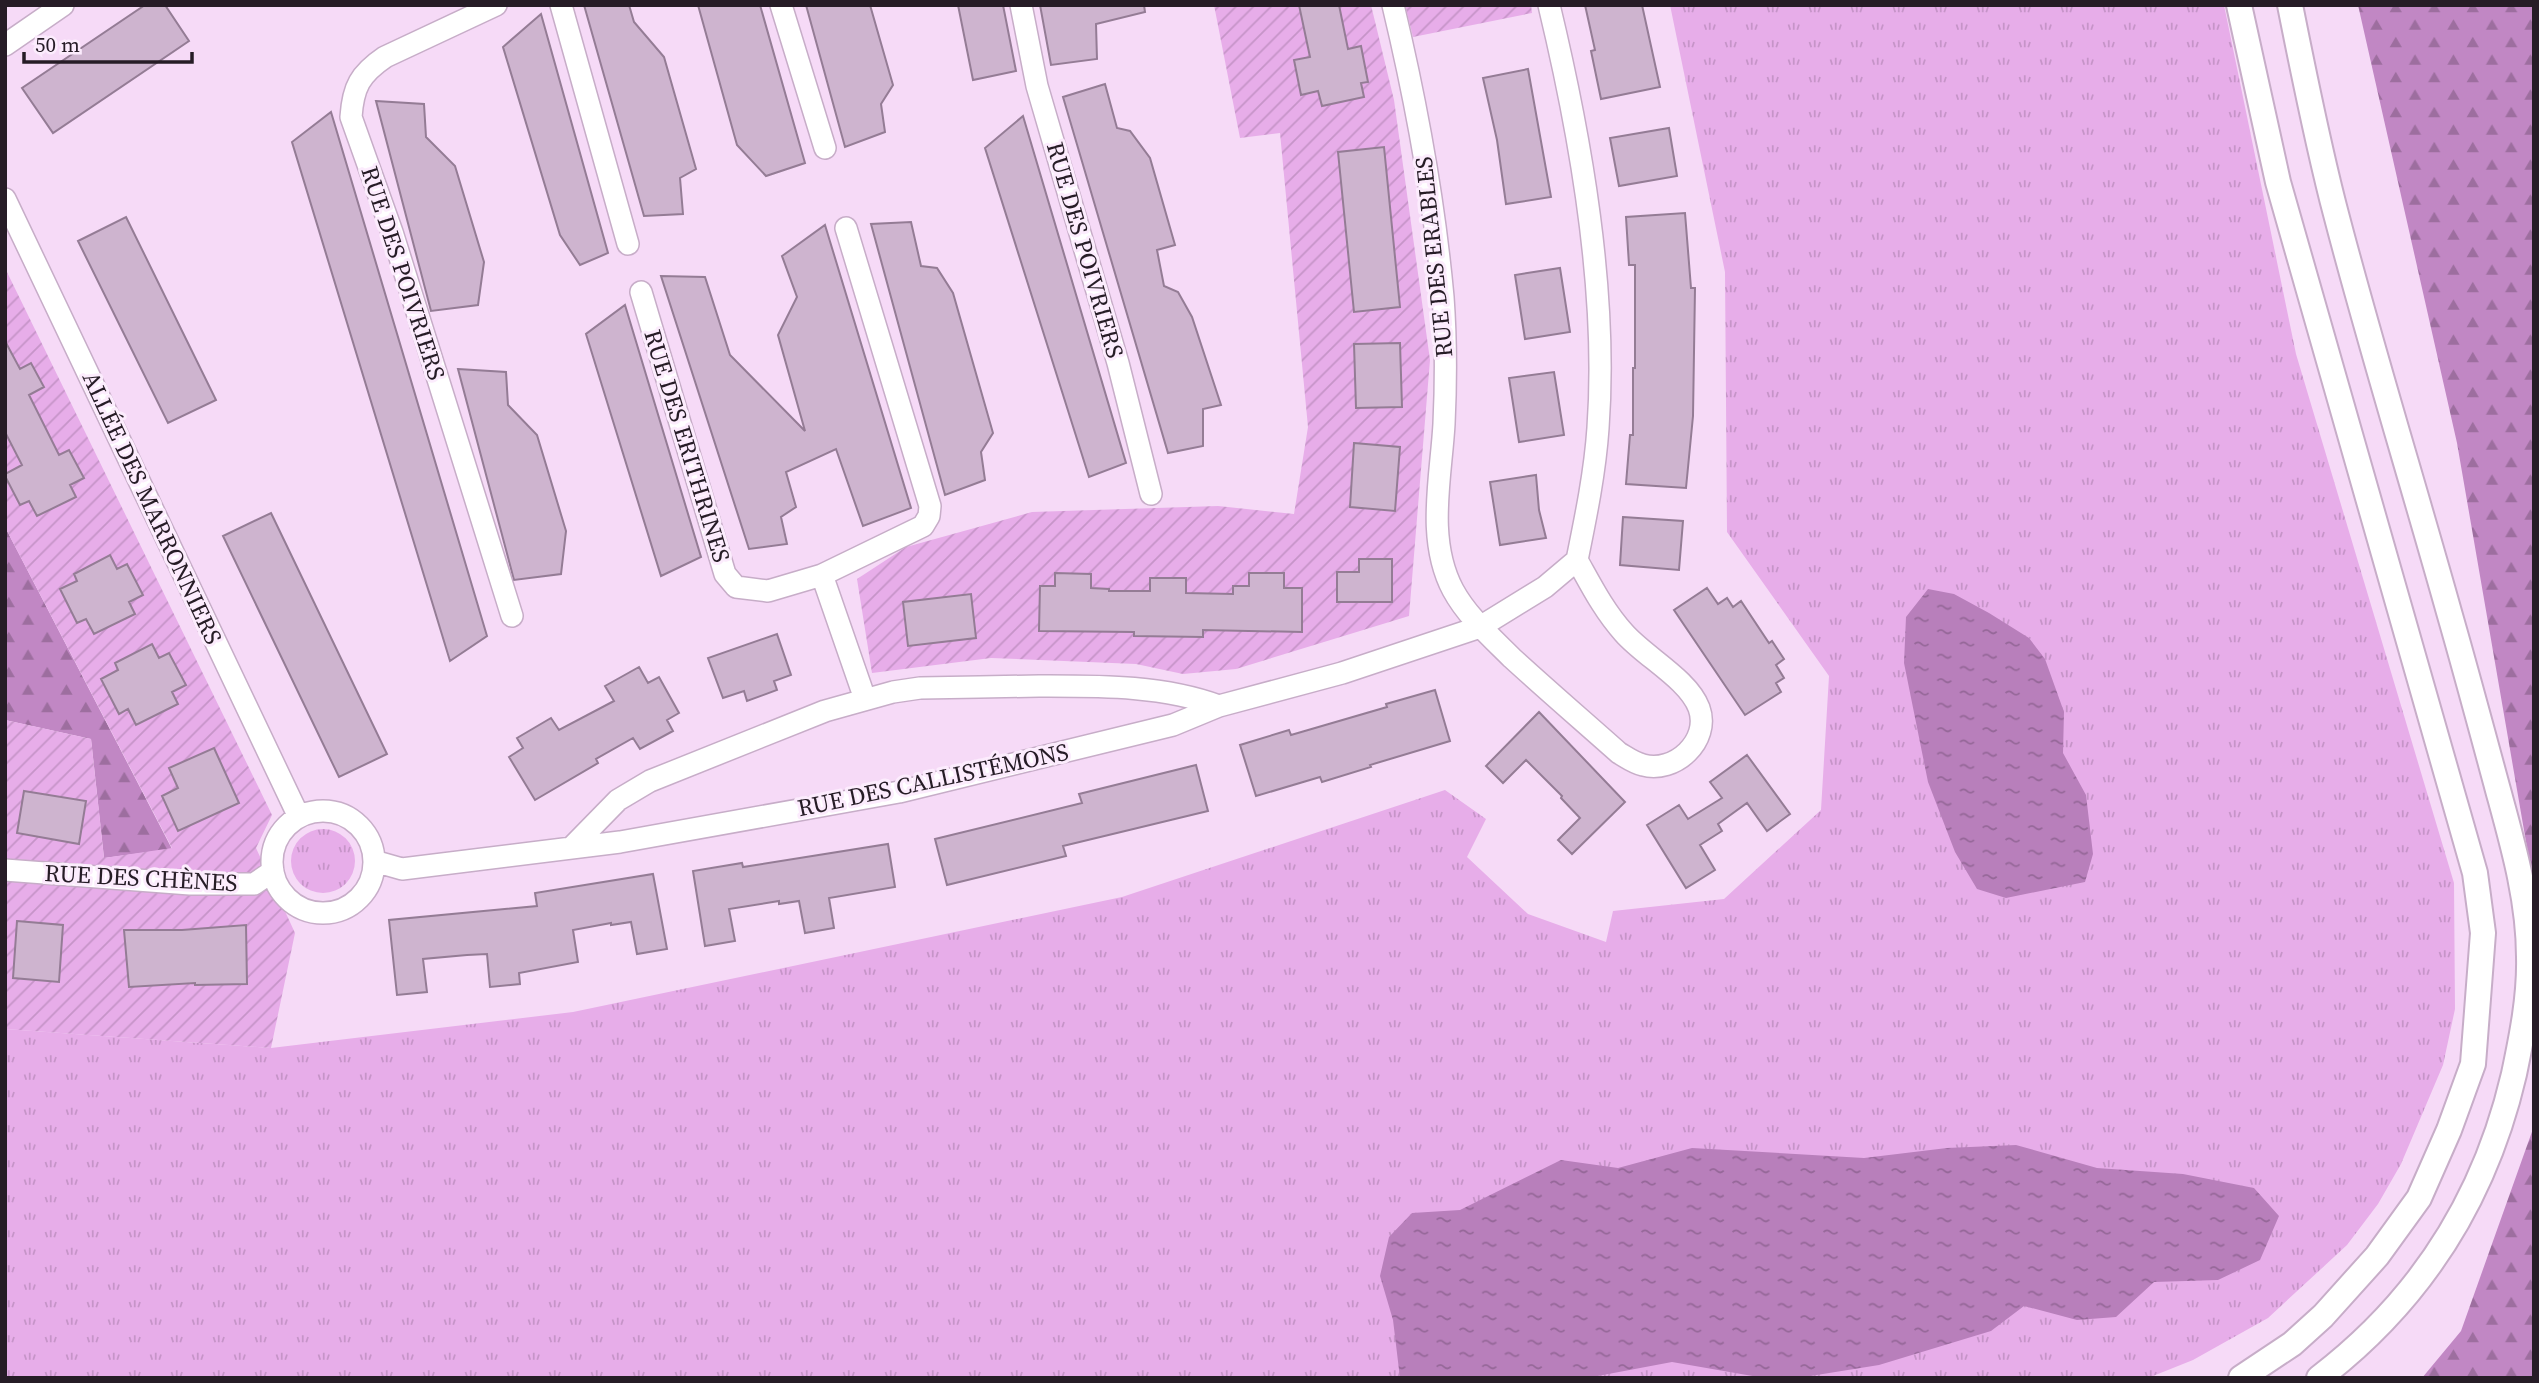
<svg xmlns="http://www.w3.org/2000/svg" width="2539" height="1383" font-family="'Source Serif 4',serif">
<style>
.grass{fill:url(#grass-tufts)}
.forest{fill:url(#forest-firs)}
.garden{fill:url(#garden-furrows)}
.water{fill:url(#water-ripples)}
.building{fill:#ceb4cf;stroke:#947c95;stroke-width:2}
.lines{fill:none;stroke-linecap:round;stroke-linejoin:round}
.minor-casing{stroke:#c7adc8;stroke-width:24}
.tertiary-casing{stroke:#c7adc8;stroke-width:28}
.minor{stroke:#fff;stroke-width:21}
.tertiary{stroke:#fff;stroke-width:24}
.labels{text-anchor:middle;stroke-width:6;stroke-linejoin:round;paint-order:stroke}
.street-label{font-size:24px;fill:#261c26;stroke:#fcecfd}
</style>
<defs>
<pattern id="grass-tufts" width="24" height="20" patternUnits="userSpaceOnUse" patternTransform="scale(1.75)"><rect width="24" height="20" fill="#e7ade9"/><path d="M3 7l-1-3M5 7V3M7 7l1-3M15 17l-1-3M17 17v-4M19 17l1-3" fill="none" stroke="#c694c8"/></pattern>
<pattern id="forest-firs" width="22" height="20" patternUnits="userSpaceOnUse" patternTransform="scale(1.75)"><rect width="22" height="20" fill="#c187c4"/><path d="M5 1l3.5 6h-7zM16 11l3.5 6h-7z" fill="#9d6e9f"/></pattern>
<pattern id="garden-furrows" width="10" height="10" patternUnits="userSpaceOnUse" patternTransform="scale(1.75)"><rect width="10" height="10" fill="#e7ade9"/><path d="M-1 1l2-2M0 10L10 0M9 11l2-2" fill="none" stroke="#c694c8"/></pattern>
<pattern id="water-ripples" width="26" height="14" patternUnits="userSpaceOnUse" patternTransform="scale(1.75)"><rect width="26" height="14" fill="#b87fbb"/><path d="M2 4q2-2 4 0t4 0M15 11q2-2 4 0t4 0" fill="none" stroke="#956798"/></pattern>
</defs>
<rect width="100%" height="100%" fill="#f6daf7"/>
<path class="grass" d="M1670,5H2224L2296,354L2454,883L2455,1009L2443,1065L2401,1164L2378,1204L2347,1245L2268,1318L2193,1360L2148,1378H5V1029L271,1048L573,1012L1122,897L1445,790L1486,819L1467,857L1528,914L1606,942L1613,911L1724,899L1821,810L1829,676L1727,532L1725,272Z
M291 861a32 32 0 1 1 64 0a32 32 0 1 1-64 0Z"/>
<path class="forest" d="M2358,5H2534V888L2457,443Z
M5,527L172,849L104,858L91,739L5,720Z
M2534,1126V1378H2422L2461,1331Z"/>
<path class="garden" d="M1214,5H1371L1394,100L1430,360L1409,616L1236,669L1183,674L1136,664L991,658L872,673L857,579L906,547L1032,512L1218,506L1294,514L1308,427L1280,133L1240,138Z
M1405,5H1531L1532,13L1413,37Z
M5,268L272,815L256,848L295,933L271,1048L5,1029V720L91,739L104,858L172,848L5,527Z"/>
<path class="water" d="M1928,589L1954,594L1989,613L2029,638L2045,659L2064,712L2063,753L2086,795L2093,854L2085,882L2006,898L1977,889L1955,852L1928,782L1904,663L1906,617Z
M2016,1145L2097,1168L2183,1174L2254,1188L2279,1216L2260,1260L2218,1280L2154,1282L2116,1317L2077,1320L2024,1306L1991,1331L1879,1365L1798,1378H1764L1672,1362L1587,1378H1400L1393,1320L1380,1276L1389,1237L1412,1213L1460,1210L1561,1160L1618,1168L1692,1148L1864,1158L1947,1148Z"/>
<path class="building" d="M145,5H165L189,41L53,133L22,88Z
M584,5H629L634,22L664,57L696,169L680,178L683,214L644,216Z
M698,5H760L805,163L766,176L737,145Z
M806,5H870L893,85L881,104L885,132L845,147Z
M958,5H1003L1016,71L973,80Z
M1040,5H1144L1145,12L1096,24L1097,59L1051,65Z
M1299,5H1339L1348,49L1361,46L1368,82L1361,83L1364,97L1322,106L1318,91L1301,95L1294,60L1310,57Z
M1585,5H1642L1660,87L1601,99L1591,51L1595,50Z
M541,14L608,253L580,265L560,235L503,47Z
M1528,69L1551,197L1506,204L1497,140L1483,78Z
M1105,84L1117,128L1130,131L1150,158L1175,245L1157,250L1164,286L1178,292L1192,317L1221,405L1203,409V446L1168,453L1063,97Z
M376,101L424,104L426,137L455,166L484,262L478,305L431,311Z
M331,112L487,636L450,661L292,142Z
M1023,116L1126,463L1089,477L985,148Z
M1669,128L1677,176L1619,186L1610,138Z
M1384,147L1400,307L1354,312L1338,152Z
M1685,213L1691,288H1695L1693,416L1686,488L1626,484L1630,435H1633V368H1635V265H1629L1626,217Z
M126,217L216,400L168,423L78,241Z
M911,222L921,266L937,268L953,293L993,433L981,452L985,480L945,495L871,224Z
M825,225L911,508L863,526L836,449L786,472L796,507L781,517L787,544L749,549L661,276L705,277L730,355L805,431L778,335L797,297L782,256Z
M1560,268L1570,332L1525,339L1515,275Z
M625,305L701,557L661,576L586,334Z
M5,341L20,369L31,363L44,387L29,395L59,455L69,450L84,478L70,485L76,497L37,516L29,501L20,505L5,476V474L22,465L5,432Z
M1400,343L1402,407L1356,408L1354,344Z
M458,369L506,372L508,405L537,435L566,531L561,574L514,580Z
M1554,372L1564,435L1519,442L1509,378Z
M1354,443L1400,447L1395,511L1350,507Z
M1536,475L1539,510L1546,538L1500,545L1490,482Z
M271,513L387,754L339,777L223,536Z
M1623,517L1683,521L1679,570L1620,565Z
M110,555L117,569L127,564L143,595L129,602L135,614L94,634L86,619L77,623L60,589L77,581L74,574Z
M1359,559H1392V602H1337V572H1359Z
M1055,573L1091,574V588L1109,589V591H1150V578H1186V593L1233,594V586H1249V573H1284V588H1302V632L1203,630V637L1134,636V632L1039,631L1040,586H1055Z
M1707,588L1718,604L1727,598L1733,607L1741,601L1769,643L1772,641L1784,659L1776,665L1784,678L1776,683L1781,692L1745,715L1674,610Z
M971,594L976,638L908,646L903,602Z
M777,634L791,675L774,681L777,690L747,701L744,691L723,698L708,658Z
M152,644L159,658L169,653L186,685L172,692L178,704L136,725L128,709L119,714L101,679L118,670L115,663Z
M639,667L648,683L659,677L679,713L667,720L673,731L640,749L633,738L596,759L598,763L535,800L509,757L523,748L517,738L551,718L559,730L614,701L605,686Z
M1435,690L1450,741L1370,765L1371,767L1322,782L1320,777L1256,796L1240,745L1289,730L1291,735L1387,707L1386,704Z
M1539,712L1625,802L1572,854L1558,840L1580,818L1561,798L1562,796L1526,760L1503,783L1486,766Z
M214,748L239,803L178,831L162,796L178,788L169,768Z
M1747,755L1790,814L1767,831L1747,803L1718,824L1722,831L1700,845L1715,870L1686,888L1647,825L1679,805L1688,819L1722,798L1710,782Z
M1196,765L1208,811L1063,846L1066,856L947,885L935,839L1082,803L1079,794Z
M24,791L86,801L79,844L17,833Z
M888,844L895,887L829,898L834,928L805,933L799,901L779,904V901L729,909L735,941L705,946L693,871L742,863L743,867Z
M653,874L667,949L637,954L631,922L611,925V923L573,930L578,962L519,973L520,984L490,987L487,954L467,955L423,959L427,992L397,995L389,920L537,906L535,893Z
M17,921L63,925L59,982L13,978Z
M246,925L247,984L195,985V983L129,987L124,930H182Z"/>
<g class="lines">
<g class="minor-casing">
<path id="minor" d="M496,5L385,57C360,74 353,87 351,117L392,232L512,616
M561,5L628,244
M781,5L825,148
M1021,5L1037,86L1118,363L1151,494
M1393,5C1416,101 1434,199 1443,297C1446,338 1446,382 1444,424C1441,478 1426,539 1453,590C1467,616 1491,637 1512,658C1547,690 1583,721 1619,753C1626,757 1634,763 1643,765C1674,774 1711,741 1699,708C1688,679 1645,657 1624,633C1604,611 1591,585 1577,560
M5,45L63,5
M5,199L299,817
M641,292L725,574L736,587L768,591L822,575L923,526L929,516L930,506L846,228
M822,575L865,699
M272 862a51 51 0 1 1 102 0a51 51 0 1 1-102 0Z
M573,846L618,800L650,781L825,711L893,692L920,688C960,687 999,687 1039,686C1099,686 1162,685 1219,706
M374,861L402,869L620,842L899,792L1173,725L1219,706L1342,673L1480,627L1545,587L1577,560C1586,516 1595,472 1598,428C1608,291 1581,138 1549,5
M5,870L190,884H254L273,871"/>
</g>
<g class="tertiary-casing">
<path id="tertiary" d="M2239,5L2278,182L2475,873L2483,933L2473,1064L2449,1130L2419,1198L2377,1256L2323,1316L2292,1344L2241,1378
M2290,5C2304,75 2318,146 2336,214C2371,348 2412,480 2449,612C2466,671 2482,731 2498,790C2513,845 2529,900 2529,957C2530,996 2522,1036 2514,1074C2485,1199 2421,1300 2319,1378"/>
</g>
<use href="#minor" class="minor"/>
<use href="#tertiary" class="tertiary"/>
</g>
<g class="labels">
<g class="street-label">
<text transform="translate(1085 250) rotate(74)" y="8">RUE DES POIVRIERS</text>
<text transform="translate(1434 257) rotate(-96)" y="8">RUE DES ERABLES</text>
<text transform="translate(403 273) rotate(72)" y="8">RUE DES POIVRIERS</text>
<text transform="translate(687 446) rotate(73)" y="8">RUE DES ERITHRINES</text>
<text transform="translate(152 508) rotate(65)" y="8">ALLÉE DES MARRONNIERS</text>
<text transform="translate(933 780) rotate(-12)" y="8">RUE DES CALLISTÉMONS</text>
<text transform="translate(141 878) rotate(3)" y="8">RUE DES CHÈNES</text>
</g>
</g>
<rect width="2539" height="1383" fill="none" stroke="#261c26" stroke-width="14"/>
<path d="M24 52v10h168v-10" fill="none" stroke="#261c26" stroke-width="3.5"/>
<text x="35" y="52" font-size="21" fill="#261c26" stroke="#fcecfd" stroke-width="5" paint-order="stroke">50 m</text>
</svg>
